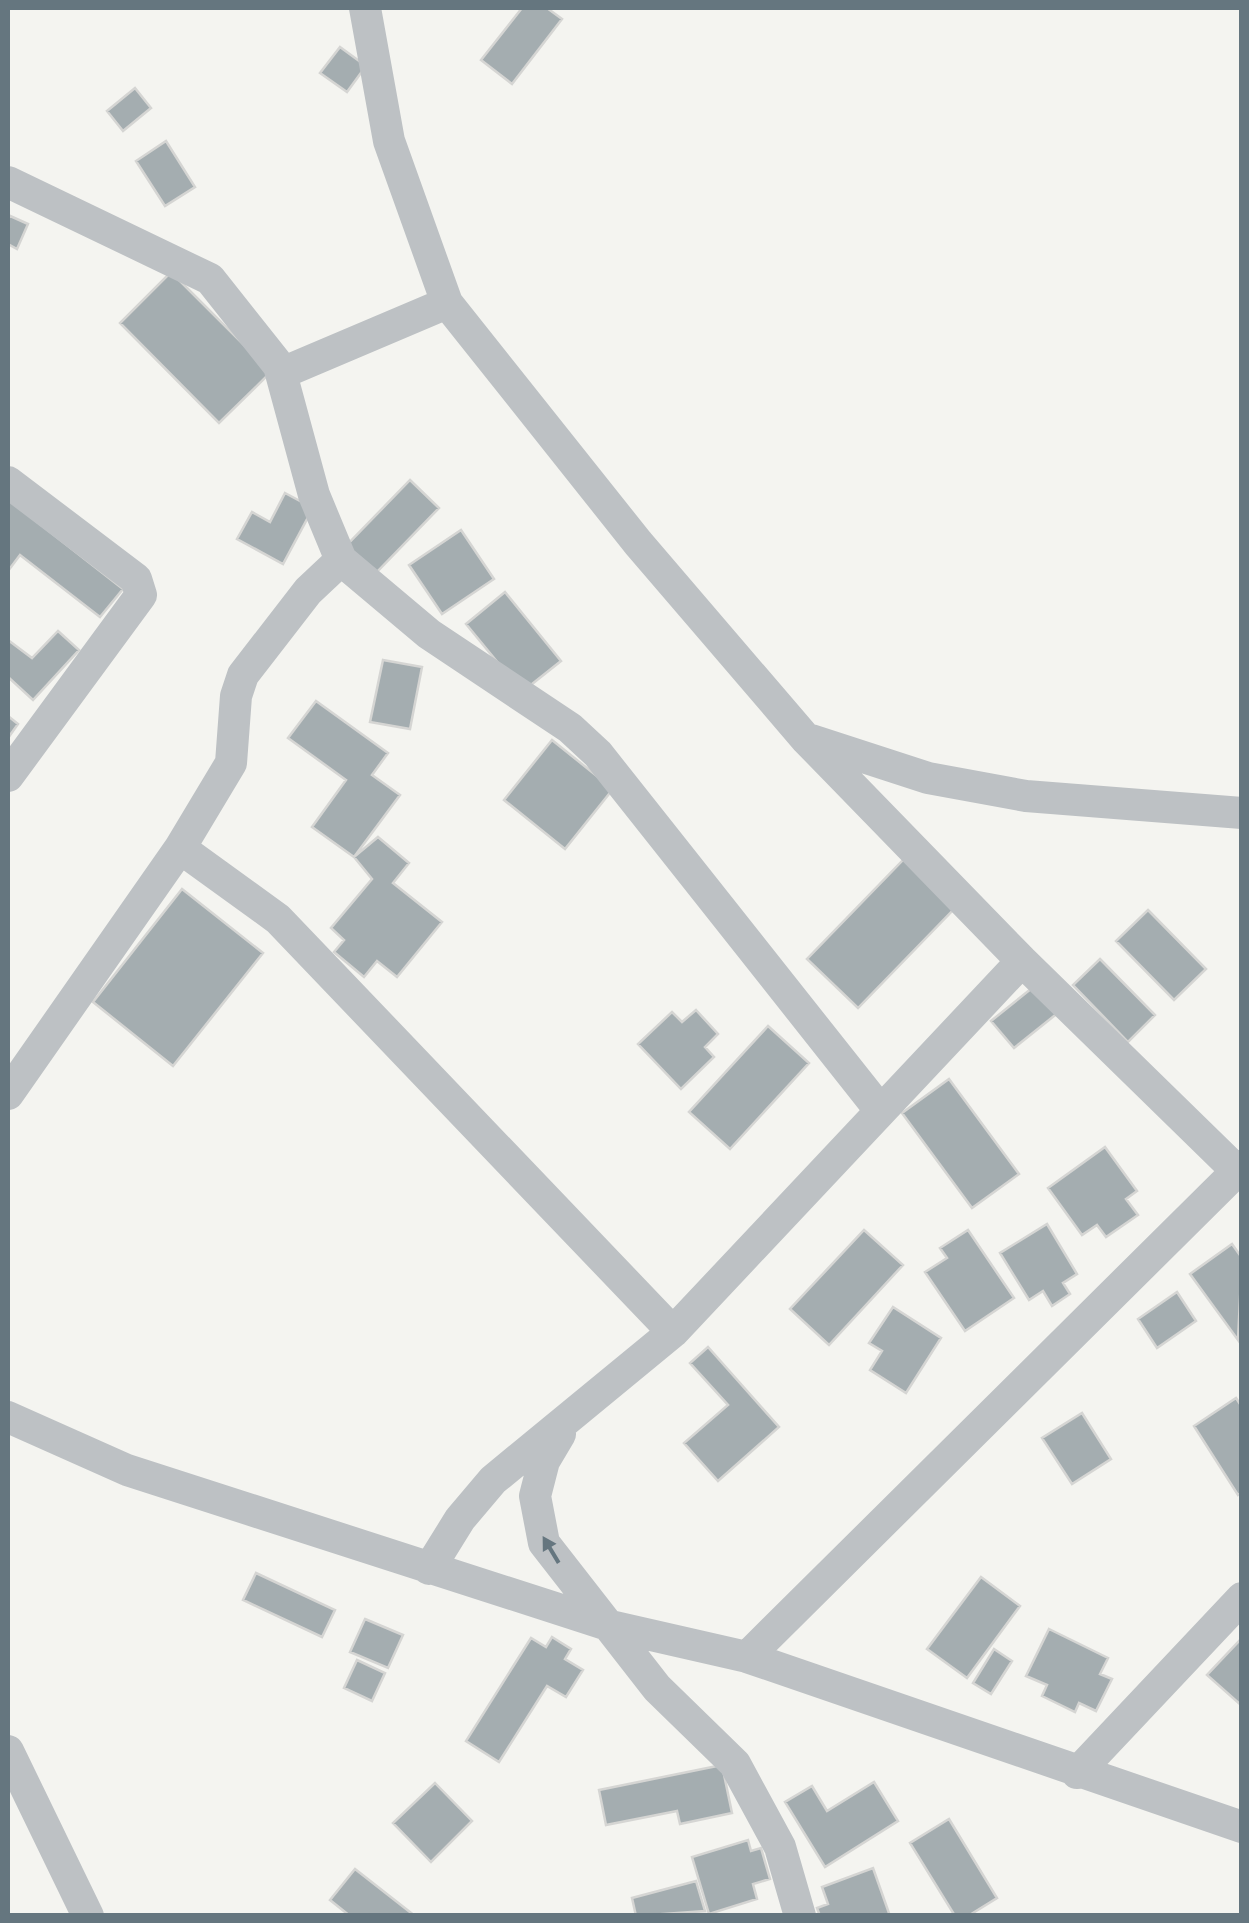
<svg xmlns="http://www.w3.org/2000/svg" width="1249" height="1923" font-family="'DM Sans',sans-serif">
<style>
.building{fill:#a4adb0;stroke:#d5d5d3;stroke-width:2.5}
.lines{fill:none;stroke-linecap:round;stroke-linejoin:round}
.minor{stroke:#bdc1c4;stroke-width:32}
.oneway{fill:#65767f}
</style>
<rect width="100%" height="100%" fill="#f4f4f0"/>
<path class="building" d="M522,8H547L562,19L512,84L481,60Z
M340,47L366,66L347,92L320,73Z
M135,88L151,108L123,131L107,111Z
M166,141L195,187L165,206L136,161Z
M8,215L28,224L17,249L8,244Z
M171,272L271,372L219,423L120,323Z
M410,480L439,508L372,577L343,549Z
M285,493L313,508L283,564L237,539L252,512L270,522Z
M8,499L123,589L100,617L20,555L8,571Z
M461,530L494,579L442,614L409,565Z
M505,592L561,661L522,692L466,624Z
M58,631L79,650L33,700L8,677V640L32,658Z
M383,660L422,667L410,729L370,722Z
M316,701L388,753L372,775L400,795L354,857L312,827L346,780L288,738Z
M8,716L18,724L8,738Z
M552,740L613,789L565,849L504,800Z
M378,837L409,863L393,883L442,922L397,977L377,961L364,977L334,952L344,940L331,928L372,879L354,857Z
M904,859L955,908L858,1008L807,959Z
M182,889L263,953L173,1066L93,1002Z
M1148,910L1206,969L1174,1000L1116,941Z
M1100,959L1155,1015L1128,1042L1073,985Z
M1037,984L1059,1012L1014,1048L991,1021Z
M696,1010L718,1034L705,1047L714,1057L681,1089L638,1044L672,1012L682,1022Z
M768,1026L809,1063L730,1149L689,1112Z
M949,1079L1019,1174L972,1208L902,1113Z
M1105,1147L1137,1191L1126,1199L1138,1215L1106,1237L1097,1225L1082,1235L1048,1188Z
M1047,1224L1077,1274L1063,1283L1070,1294L1052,1306L1043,1291L1029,1300L1000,1253Z
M864,1230L903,1265L829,1345L790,1309Z
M968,1230L1014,1298L965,1331L925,1272L947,1258L940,1248Z
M1232,1244L1242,1258L1238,1340L1190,1274Z
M1177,1292L1196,1321L1157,1348L1138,1319Z
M893,1307L941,1338L906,1393L870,1370L882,1351L869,1343Z
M708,1347L779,1427L718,1481L684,1443L728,1405L690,1363Z
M1236,1398L1242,1407V1492L1238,1495L1194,1426Z
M1082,1413L1111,1459L1072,1484L1042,1438Z
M256,1573L335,1610L322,1637L243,1600Z
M981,1577L1020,1606L967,1678L927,1649Z
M365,1619L403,1635L388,1668L350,1652Z
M1049,1629L1108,1658L1100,1674L1112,1679L1096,1711L1079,1703L1075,1712L1042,1696L1047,1685L1026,1676Z
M552,1637L571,1649L565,1659L583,1670L566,1697L547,1686L499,1762L466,1741L531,1638L546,1647Z
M1242,1638V1706L1207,1675Z
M994,1649L1012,1661L991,1694L973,1683Z
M357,1660L385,1673L372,1701L344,1688Z
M722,1765L732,1813L680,1824L677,1811L606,1825L599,1790Z
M874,1782L898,1821L825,1867L785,1802L812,1786L827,1811Z
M435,1783L472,1821L431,1862L393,1823Z
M949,1819L997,1898L968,1916H955L910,1843Z
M748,1840L751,1851L761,1848L770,1879L753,1884L757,1899L709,1914L692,1857Z
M873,1868L890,1916H820L817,1908L828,1904L822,1887Z
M355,1869L415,1916H350L330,1900Z
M696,1881L705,1911L636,1916L632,1898Z"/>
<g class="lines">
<path class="minor" d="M365,8L389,141L447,303L638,543L806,739L1022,961L1237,1171
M8,182L210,279L279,366L314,495L341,560L429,634L570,728L598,754L880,1110
M282,373L447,303
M8,482L136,579L141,595L8,776
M811,740L928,778L1026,796L1242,813
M180,848L231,763L236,696L243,675L308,591L341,560
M8,1094L180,848L278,919L673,1332
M8,1417L127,1470L611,1626L747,1657L1242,1827
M560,1434L544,1461L535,1496L544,1543L657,1688L735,1764L780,1847L800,1916
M429,1569L460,1519L493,1480L673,1332L1022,961
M747,1657L1242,1166
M8,1751L88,1916
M1077,1773L1242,1598"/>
</g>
<defs><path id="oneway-solid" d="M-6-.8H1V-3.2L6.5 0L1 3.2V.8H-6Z" transform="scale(2.5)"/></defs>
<use class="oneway" href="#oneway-solid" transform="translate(551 1550) rotate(-121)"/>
<rect width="1249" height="1923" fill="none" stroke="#65767f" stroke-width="20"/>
</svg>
